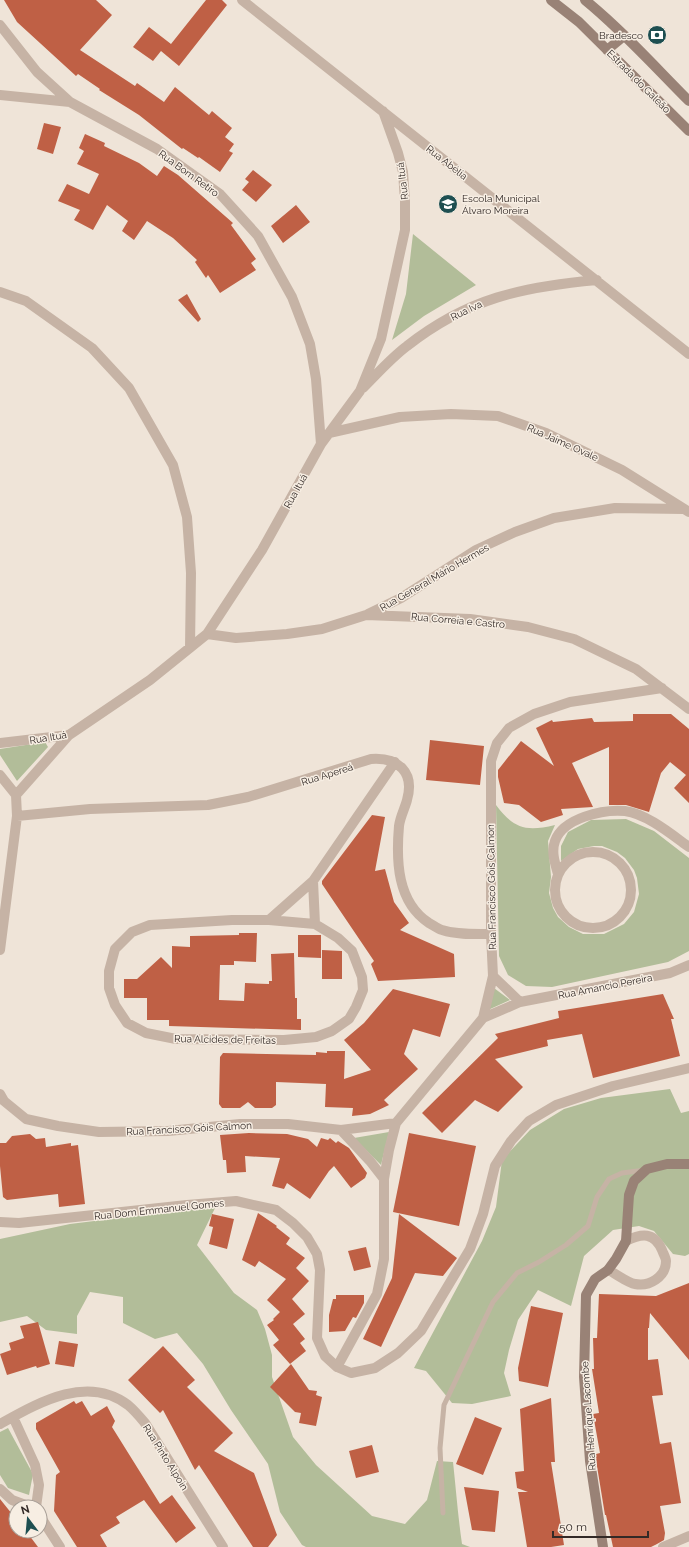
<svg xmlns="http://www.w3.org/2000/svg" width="689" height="1547" font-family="Raleway,sans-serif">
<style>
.green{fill:#b2bd99}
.building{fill:#bf6045}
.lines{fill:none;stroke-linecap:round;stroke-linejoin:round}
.lane{stroke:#c6b3a5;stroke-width:5}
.street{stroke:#c6b3a5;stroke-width:10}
.secondary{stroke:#998276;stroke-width:10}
.labels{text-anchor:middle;stroke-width:3;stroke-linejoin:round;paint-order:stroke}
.poi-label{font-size:10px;fill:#322926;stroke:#f7eee3;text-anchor:end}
.street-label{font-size:10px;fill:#322926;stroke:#f7eee3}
</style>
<rect width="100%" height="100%" fill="#efe4d8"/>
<path class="green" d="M413,234L476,285L424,316L392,340L406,294Z
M45,742L48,747L17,781L0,755V749Z
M496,805C514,829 526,832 555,825L548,841L551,877L549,893L553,908L558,917L569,927L583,934H604L624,924L634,912L639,894L637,878L634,870L625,858L617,852L602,846H594L578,849L561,861V846L568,832L591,820L626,819L654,831L689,858V951L668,962L552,987L526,986L508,975L499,956Z
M494,988L510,1000L488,1010Z
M670,1089L681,1113L689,1111V1254L685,1256L673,1254L654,1231L639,1226L613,1230L584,1256L571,1306L538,1290L518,1320L509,1350L504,1373L511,1396L472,1404L452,1403L426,1371L414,1368L482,1241L496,1207L502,1160L530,1130L564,1109L601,1098Z
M389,1132L381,1165L354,1138Z
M216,1206L197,1245L234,1293L257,1310L265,1329L272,1355V1377L293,1437L316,1465L372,1516L405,1524L427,1500L437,1461L453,1462C456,1489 458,1517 462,1544L470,1547H306L302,1545L280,1512L268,1464L231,1410L203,1364L177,1333L155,1339L123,1323V1297L90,1292L77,1316V1334L46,1330L27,1316L0,1322V1239L70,1224Z
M8,1428L33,1474L29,1495L8,1488L0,1475V1432Z"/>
<path class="building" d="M4,0H96L112,15L80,50L135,86L137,83L164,102L175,87L209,115L212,111L232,128L225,137L234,144L229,151L233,153L220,172L199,157L198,158L183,148L182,149L139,115L99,90L100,89L78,74L76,76L17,22Z
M206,0H222L227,5L179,66L161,51L153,61L133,47L149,27L171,44Z
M44,123L61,127L53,154L37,149Z
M85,134L105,143L104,146L139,163L157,176L164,166L178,175L233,223L231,225L256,259L251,263L256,270L220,293L208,275L206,278L195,262L197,260L173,238L147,221L134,240L122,231L128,221L107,205L93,230L74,220L80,210L58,201L67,184L89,194L99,174L77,164L84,151L79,148Z
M253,170L272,185L256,202L242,190L249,182L245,179Z
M296,205L310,222L283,243L271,226Z
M187,294L201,319L198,322L178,300Z
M633,714H671L689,729V803L674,788L686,775L670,762L661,773L649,812L626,805H609V747L572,763L593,807L561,809L563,815L541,822L519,805L504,803L498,777V770L521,741L554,766L536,728L552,720L553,722L592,718L594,722L633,721Z
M430,740L484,746L480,785L426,780Z
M372,815L385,817L375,871L385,869L394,902L409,923L400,930L454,954L455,977L378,981L371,964L374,961L322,884V881Z
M239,933H257L256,962L234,961V965H220L219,1000L244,1001L245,983L269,984V981H272L271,954L294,953L295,998H297V1019H301V1030L169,1026V1020H147V998H124V979H137L161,957L172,968V946L190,947V936L239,935Z
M298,935H321V958L298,957Z
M322,950L342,951V979H322Z
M393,989L450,1004L440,1037L413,1029L404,1054L418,1069L384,1100L389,1105L370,1114L352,1116L353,1108L325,1107L326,1084L276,1082V1105L272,1108H255L248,1102L240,1108H222L219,1104L220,1057L223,1053L316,1055V1052L327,1053V1051H345L344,1079L371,1070L344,1040L364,1023Z
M663,994L674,1019H671L680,1056L593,1078L582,1034L547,1040L548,1046L495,1059L523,1087L498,1112L475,1100L442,1133L422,1113L498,1038L495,1034L559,1018L558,1011Z
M249,1133L287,1134L308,1139L317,1147L321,1138L328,1140L330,1138L336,1143L338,1141L349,1148L367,1173L365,1178L351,1188L334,1166L329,1171L310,1199L287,1183L284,1189L272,1186L280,1158L245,1156L246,1172L227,1173L226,1160H223L220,1135Z
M409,1133L476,1146L459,1226L393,1212Z
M30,1134L36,1139L45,1138L46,1147L71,1143V1146L78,1145L85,1204L59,1207L58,1194L7,1200L3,1197L0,1166V1143H6L12,1136Z
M258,1213L277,1226L276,1227L290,1238L286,1244L305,1258L296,1268L309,1281L292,1299L305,1314L293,1324L305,1339L300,1343L306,1351L290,1364L273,1345L279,1340L267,1325L274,1320L273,1319L280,1312L267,1300L286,1279L259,1261L255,1267L242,1260Z
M212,1214L234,1219L227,1249L209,1244L213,1227L209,1226Z
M399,1214L457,1258L443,1276L415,1273L381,1347L363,1339L392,1278Z
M366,1247L371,1267L354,1271L348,1251Z
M689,1283V1360L650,1313L649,1328H648V1360L658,1359L663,1395L652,1396L660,1444L671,1442L681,1503L660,1506L665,1533L664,1540L657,1544L651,1547H613L606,1515H605L596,1460V1454L600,1453L593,1414L599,1413L592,1369H594L593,1338H597L599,1294L656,1296Z
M336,1295H364V1303L356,1318L353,1317L345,1331L329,1332V1315L333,1299H336Z
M531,1306L563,1313L548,1387L519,1381L518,1368Z
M38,1322L50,1364L37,1368L36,1366L7,1375L0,1354L11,1350L9,1343L24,1338L20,1326Z
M59,1341L78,1344L74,1367L55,1364Z
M163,1346L195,1380L187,1387L233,1433L214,1451L254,1473L277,1535L268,1547H253L199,1465L195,1470L163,1410L160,1413L128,1380Z
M291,1364L309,1390L317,1391L316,1395L322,1397L316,1426L299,1423L301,1413L295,1412L270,1387Z
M551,1398L555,1462H551L564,1545L551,1547H527L518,1492H528L517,1488L515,1472L524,1471L520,1409Z
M74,1401L76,1404L82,1401L91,1416L107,1406L115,1421L112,1427L160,1504L172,1495L196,1528L176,1543L144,1500L116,1517L120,1523L100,1535L107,1547H77L54,1511L56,1475L60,1472L36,1429V1423Z
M475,1417L502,1428L483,1475L456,1464Z
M372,1445L379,1472L356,1478L349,1451Z
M464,1487L499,1491L495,1532L472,1530Z
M0,1499L16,1519V1531H26L38,1547H0Z"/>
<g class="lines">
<path class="lane" d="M443,1513L440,1448L444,1405L493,1302L517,1273L539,1262L566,1245L588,1226L597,1197L609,1179L622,1173L645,1170"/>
<path class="street" d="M242,0L689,354
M0,25L37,72L70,102L157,149L220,194L258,236L292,297L310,344L316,379L321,444
M0,95L70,102
M0,292L26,301L92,348L129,388L173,465L187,517L191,573L190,648
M363,388C377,374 391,358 407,346C468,298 522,287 597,280
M329,433L400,417L451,414L498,416L546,433L622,470L689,512
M368,614L401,598L476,550L515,532L554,518L615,508L683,509
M207,634L236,638L287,634L322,629L366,615L470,619L528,627L574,639L636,669L689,709
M0,743L69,735L150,680L207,634L262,550L321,444L360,391L381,339L405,230V201L403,172L398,153L383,111
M0,775L16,795L17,816L0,950
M16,795L69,735
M17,816L90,809L208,805L248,797L371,759C398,757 415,772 407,800C405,808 400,817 399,826C396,861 397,902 429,923C433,925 438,929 442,930C458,935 475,934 491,934
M555 890a38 38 0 1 1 76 0a38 38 0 1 1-76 0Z
M558,874C555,863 551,852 555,841C563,818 603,809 625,811C647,814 671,834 689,847
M313,881L315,924
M232,920H269L315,924L338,938L352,951L362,977L363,990L356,1007L349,1019L332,1031L316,1037L284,1040L176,1039L146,1033L127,1023L115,1005L109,988V971L115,949L132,932L150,925Z
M269,920L313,881L395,762
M493,976L520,1002L670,973L689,965
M483,1018L520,1002
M0,1094L4,1101L26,1119L58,1126L99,1132L168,1131L240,1124H288L341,1130L396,1123L483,1018L493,976L491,934V761L497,743L509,728L534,714L570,702L662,688
M341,1130L370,1161L384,1179
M0,1222L19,1223L187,1205L236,1201L276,1210L293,1223L307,1237L317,1254L320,1270L317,1338L325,1356L337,1367L351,1373L375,1368L398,1353L421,1331L470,1249L483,1214L495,1166L511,1141L529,1121L556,1105L613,1086L689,1068
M608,1270C615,1273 628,1283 635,1284C649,1287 666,1277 666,1261C666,1258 663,1253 662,1250C654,1232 642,1233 626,1241
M337,1367L377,1294L384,1259V1179L389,1150L396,1123
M13,1417L35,1465L39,1485L36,1507
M0,1424C38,1403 87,1374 128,1405C134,1410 140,1417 145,1423L223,1547
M0,1489L12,1500L31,1507
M40,1516L60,1547
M663,1547L689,1536"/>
<path class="secondary" d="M551,0L579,22L689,131
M585,0C622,30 655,67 689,101
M607,50L624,36
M603,1547L590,1461L584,1377L586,1295L595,1279L608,1270L616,1259L626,1241L629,1195L634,1181L647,1169L667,1164H689"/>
</g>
<defs>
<g id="bank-disc" transform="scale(1)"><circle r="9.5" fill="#1e4f51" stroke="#f7eee3"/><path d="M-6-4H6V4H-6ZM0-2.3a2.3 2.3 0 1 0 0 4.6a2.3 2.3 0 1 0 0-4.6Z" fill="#fff"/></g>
<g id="school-disc" transform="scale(1)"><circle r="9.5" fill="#1e4f51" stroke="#f7eee3"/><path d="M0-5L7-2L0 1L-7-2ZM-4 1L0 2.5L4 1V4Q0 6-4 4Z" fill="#fff"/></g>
</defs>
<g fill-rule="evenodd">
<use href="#bank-disc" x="657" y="35"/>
<use href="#school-disc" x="448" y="204"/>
</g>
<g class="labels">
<g class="poi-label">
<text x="643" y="39">Bradesco</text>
<text x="462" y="202" text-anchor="start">Escola Municipal<tspan x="462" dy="12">Álvaro Moreira</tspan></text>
</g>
<g class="street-label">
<text transform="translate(639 81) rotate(45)" y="4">Estrada do Galeão</text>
<text transform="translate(447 162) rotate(38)" y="4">Rua Abélia</text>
<text transform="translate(189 173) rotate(36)" y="4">Rua Bom Retiro</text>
<text transform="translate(402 181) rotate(-97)" y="4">Rua Ituá</text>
<text transform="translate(466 310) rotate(-26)" y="4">Rua Iva</text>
<text transform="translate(563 442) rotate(24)" y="4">Rua Jaime Ovale</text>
<text transform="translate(295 491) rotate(-61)" y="4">Rua Ituá</text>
<text transform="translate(434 577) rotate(-30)" y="4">Rua General Mário Hermes</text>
<text transform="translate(458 620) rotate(5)" y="4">Rua Correia e Castro</text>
<text transform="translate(48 737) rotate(-9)" y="4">Rua Ituá</text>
<text transform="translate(327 774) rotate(-17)" y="4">Rua Apereá</text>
<text transform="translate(491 887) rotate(-91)" y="4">Rua Francisco Góis Calmon</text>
<text transform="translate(605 986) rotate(-11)" y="4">Rua Amancio Pereira</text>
<text transform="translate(225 1039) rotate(1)" y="4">Rua Alcides de Freitas</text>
<text transform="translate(189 1128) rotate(-3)" y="4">Rua Francisco Góis Calmon</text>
<text transform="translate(159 1209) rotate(-6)" y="4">Rua Dom Emmanuel Gomes</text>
<text transform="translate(588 1416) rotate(-94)" y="4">Rua Henrique Lacombe</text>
<text transform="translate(166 1457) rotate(58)" y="4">Rua Pinto Alpoin</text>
</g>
</g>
<g transform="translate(28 1519) rotate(344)"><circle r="19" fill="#f7eee3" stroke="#a89f97"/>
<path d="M0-3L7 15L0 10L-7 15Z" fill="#1e4f51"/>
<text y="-6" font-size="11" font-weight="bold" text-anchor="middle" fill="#322926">N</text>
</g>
<path d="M553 1531v6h95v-6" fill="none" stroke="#322926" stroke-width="2"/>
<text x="559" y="1531" font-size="12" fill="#322926" stroke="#f7eee3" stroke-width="3" paint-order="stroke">50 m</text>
</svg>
